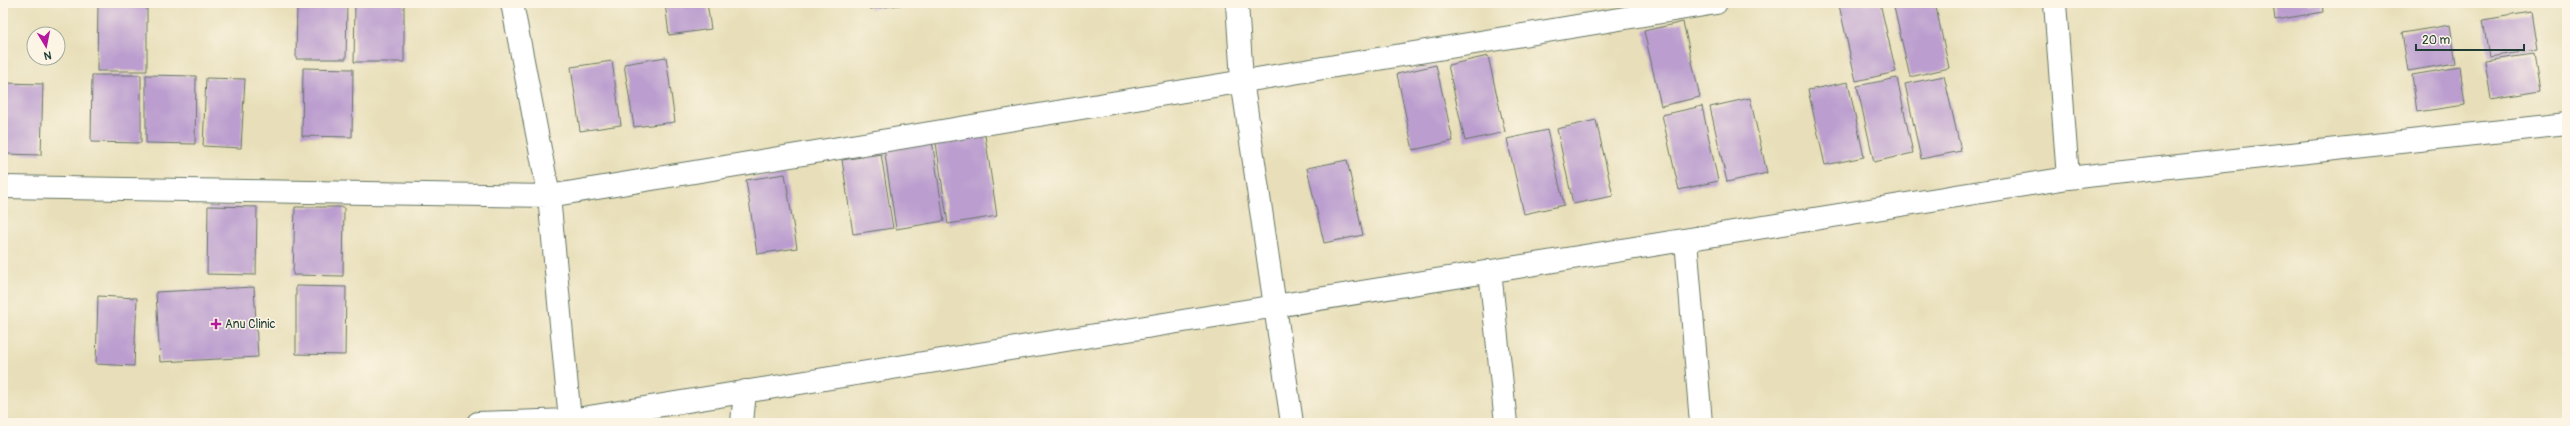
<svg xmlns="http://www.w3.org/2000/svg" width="2570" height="426" font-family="Pangolin,sans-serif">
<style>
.building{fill:#bb9ecf}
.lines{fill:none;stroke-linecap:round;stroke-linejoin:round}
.minor-casing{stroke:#657663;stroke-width:24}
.minor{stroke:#fff;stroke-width:22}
.poi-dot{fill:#b5179e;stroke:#fcf5e5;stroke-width:1.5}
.labels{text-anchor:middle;stroke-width:3;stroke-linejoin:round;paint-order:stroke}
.poi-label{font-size:12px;fill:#1f3d34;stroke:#fcf5e5;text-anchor:start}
</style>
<rect width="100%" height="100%" fill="#fcf5e5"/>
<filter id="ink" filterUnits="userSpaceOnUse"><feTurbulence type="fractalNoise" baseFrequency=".025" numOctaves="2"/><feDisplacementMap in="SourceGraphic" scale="8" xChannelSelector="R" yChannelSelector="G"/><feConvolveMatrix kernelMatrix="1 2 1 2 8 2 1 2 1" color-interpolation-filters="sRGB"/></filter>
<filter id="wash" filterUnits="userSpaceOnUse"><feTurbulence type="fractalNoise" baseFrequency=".012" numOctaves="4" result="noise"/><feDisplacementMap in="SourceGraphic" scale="16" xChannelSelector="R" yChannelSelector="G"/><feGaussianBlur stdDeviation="0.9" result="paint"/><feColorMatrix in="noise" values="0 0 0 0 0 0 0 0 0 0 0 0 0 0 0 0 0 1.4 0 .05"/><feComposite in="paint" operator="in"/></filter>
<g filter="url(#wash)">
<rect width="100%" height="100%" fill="#e8dfba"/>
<g id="blocks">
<path class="building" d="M98,3H147V71H97Z
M297,3H347L346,59H296Z
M355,3H404V62H354Z
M665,3H707L711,29L669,35Z
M870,3H906V4L870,9Z
M1850,3H1880L1896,72L1856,81L1839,5Z
M1893,3H1935L1949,68L1910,77Z
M2273,3H2322L2323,12L2275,20Z
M2531,12L2537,50L2489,57L2483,20Z
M1683,22L1700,97L1661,106L1644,31Z
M2450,25L2456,63L2408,71L2402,33Z
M2534,54L2540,91L2491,99L2485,61Z
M1488,56L1505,132L1465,141L1448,65Z
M666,57L675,122L634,127L624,64Z
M612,61L621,125L580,131L571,67Z
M1436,65L1453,141L1413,150L1397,74Z
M2460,67L2465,105L2417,112L2412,75Z
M303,68L353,69L352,137L302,136Z
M92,75H141V143L91,142Z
M146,75L196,76L195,144L146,143Z
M1944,76L1961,151L1921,159L1905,84Z
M206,78L245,79L241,148L203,146Z
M1897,78L1913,153L1874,162L1857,86Z
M1848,82L1864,157L1825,165L1808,90Z
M3,83L43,84L41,155L3,154Z
M1750,98L1767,173L1727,182L1710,107Z
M1702,106L1718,181L1679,190L1662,115Z
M1596,120L1613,196L1573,204L1557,129Z
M1547,130L1564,205L1524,214L1507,139Z
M985,135L997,216L948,224L936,143Z
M932,140L944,221L896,229L884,148Z
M881,154L893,228L853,234L842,160Z
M1347,160L1363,235L1324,243L1307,168Z
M785,174L797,248L757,254L746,180Z
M208,206L257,207L256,275L207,274Z
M295,207H344L343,276L293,275Z
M296,286L346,287L345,355L296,354Z
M254,287L258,357L160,362L156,292Z
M98,296L137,298L134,366L96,364Z"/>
</g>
</g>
<g filter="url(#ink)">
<use href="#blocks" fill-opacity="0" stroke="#657663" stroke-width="1"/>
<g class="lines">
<g class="minor-casing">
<path id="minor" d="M1237,3L1242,80L1292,423
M2055,3L2068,178L2567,124
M3,187L549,196L1716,3
M1686,240L1701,423
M1490,271L1506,423
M478,423L570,420L549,196L512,3
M569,423L570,420L2068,178
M742,423L745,391"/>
</g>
<use href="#minor" class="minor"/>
</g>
</g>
<path class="poi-dot" d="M214 318h4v4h4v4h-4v4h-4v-4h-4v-4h4z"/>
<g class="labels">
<g class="poi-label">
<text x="225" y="328">Anu Clinic</text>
</g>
</g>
<rect width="2570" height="426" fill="none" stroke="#fcf5e5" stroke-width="16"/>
<g transform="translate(46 46) rotate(170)"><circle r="19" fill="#fcf5e5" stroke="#a4ab9e"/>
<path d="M0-3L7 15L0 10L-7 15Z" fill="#b5179e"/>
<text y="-6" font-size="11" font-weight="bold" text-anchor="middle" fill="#1f3d34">N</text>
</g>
<path d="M2416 44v6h108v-6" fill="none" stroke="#1f3d34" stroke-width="2"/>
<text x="2422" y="44" font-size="12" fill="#1f3d34" stroke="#fcf5e5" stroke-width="3" paint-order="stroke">20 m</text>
</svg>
